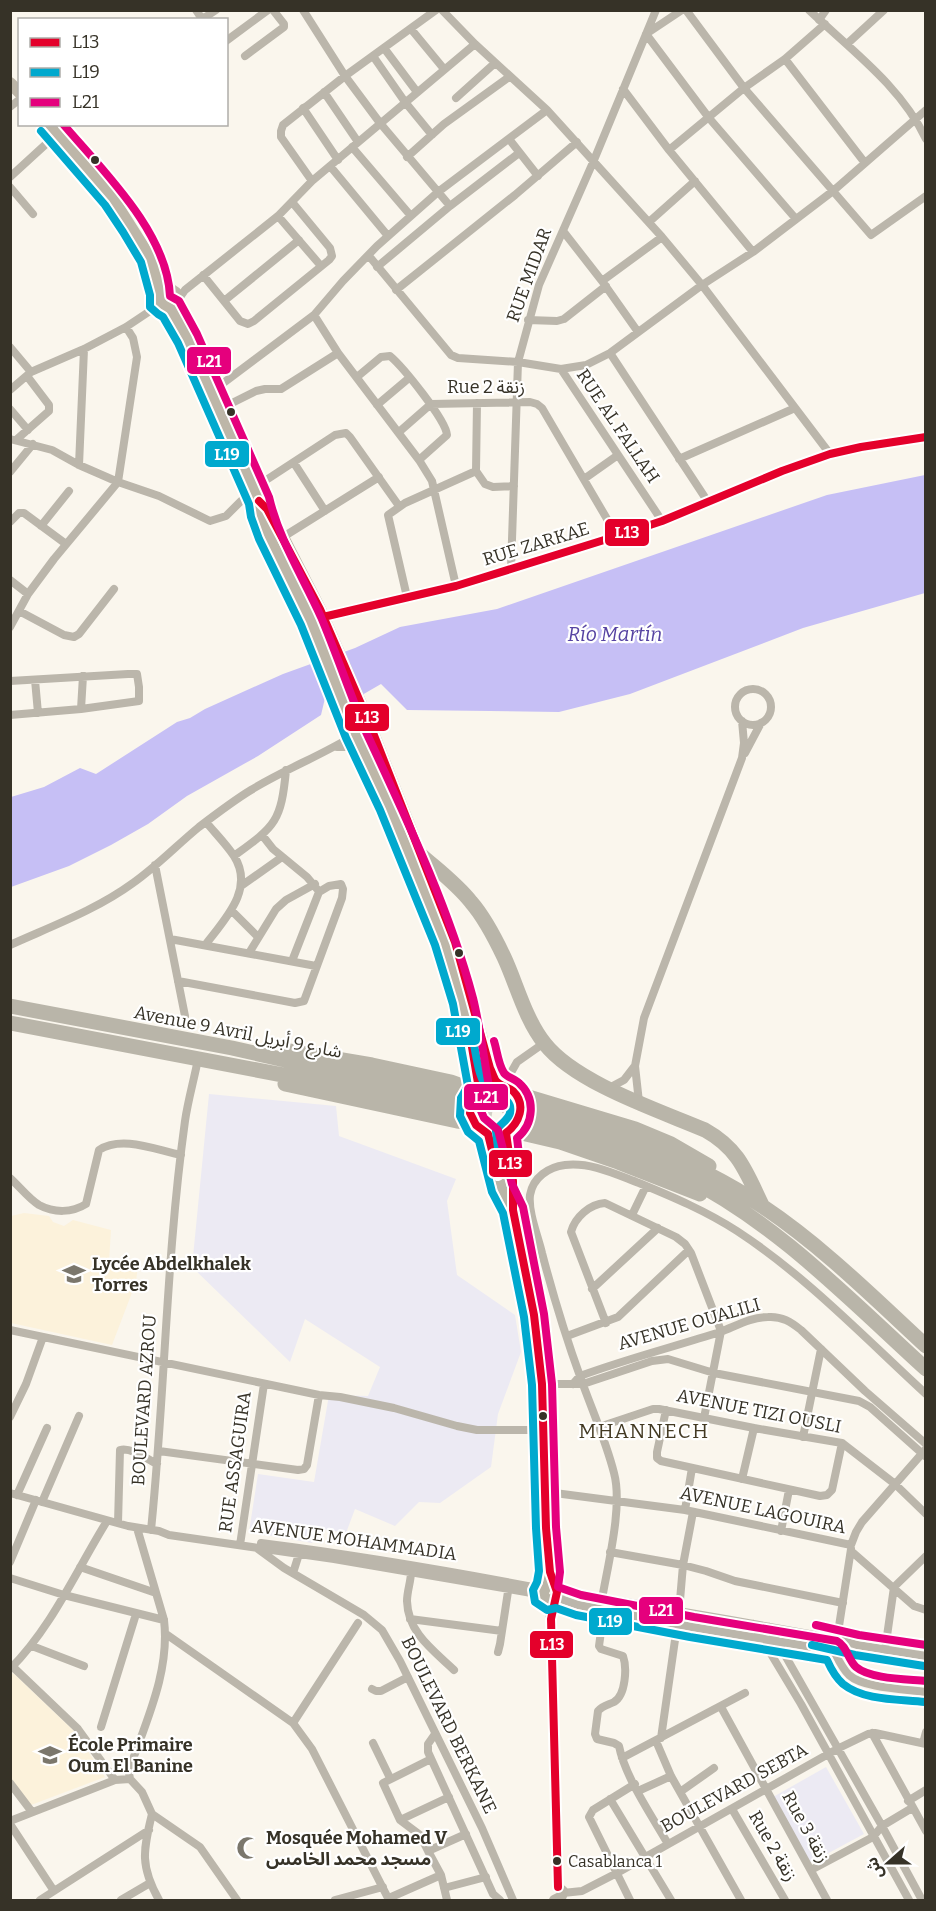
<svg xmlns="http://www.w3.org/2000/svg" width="936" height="1911" font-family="Bitter,'Noto Sans Arabic',serif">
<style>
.built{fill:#fcf2db}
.green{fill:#eceaf3}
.water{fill:#c6bff5}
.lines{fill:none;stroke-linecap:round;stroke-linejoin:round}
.highway-tunnel{stroke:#d3cfc5;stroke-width:15;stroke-dasharray:15 8;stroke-linecap:butt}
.street{stroke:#bbb6ab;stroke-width:8}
.secondary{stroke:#bab5a8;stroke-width:10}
.primary{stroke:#bdb6a8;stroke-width:12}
.highway{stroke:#b9b5a9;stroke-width:15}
.bus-1-casing{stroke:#fff;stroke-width:12}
.bus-2-casing{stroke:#fff;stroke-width:12}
.bus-3-casing{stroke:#fff;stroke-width:12}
.bus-1{stroke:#e4002b;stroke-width:8}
.bus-2{stroke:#00a9ce;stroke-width:8}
.bus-3{stroke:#e5007d;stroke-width:8}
.bus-dot{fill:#363227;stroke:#fff;stroke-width:2}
.labels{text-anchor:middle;stroke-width:4.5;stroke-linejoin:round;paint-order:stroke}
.bus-label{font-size:16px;fill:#363227;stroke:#fff;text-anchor:start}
.street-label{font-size:18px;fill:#363227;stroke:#fff}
.poi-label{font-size:18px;font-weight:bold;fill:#363227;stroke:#fff;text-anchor:start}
.water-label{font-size:20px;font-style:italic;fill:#5643a2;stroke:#fff}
.neighbourhood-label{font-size:20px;letter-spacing:1.5px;fill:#433a23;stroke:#fff}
.line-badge{stroke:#fff;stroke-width:2}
.badge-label{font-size:16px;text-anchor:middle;font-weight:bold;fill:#fff}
</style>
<rect width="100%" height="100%" fill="#faf6ed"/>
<path class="built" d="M24,1213L49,1216L53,1222L64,1226L73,1220L111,1230L109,1262L138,1265L136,1282L112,1345L11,1323V1216Z
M13,1673L75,1732L105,1777L31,1805L11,1778L10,1676Z"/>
<path class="green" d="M209,1094L336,1106L339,1136L456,1179L447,1201L457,1275L515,1315L521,1352L498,1414L491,1467L440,1503L419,1502L395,1526L355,1509L346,1533L323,1529L312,1543L249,1532L258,1474L314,1482L329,1395L368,1396L380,1367L305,1319L290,1362L192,1267Z
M826,1767L864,1834L810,1863L773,1797Z"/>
<path class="water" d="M925,475V593L803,628L630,694L559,712L407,710L381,684L362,695L326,694L321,715L258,756L187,796L148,824L111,845L69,866L11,887V797L44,787L80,768L96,774L177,722L190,718L205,709L283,674L355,648L400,627L497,609L827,495Z"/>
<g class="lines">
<path class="highway-tunnel" d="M459,1095L530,1112
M456,1108L492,1114"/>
<path class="street" d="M196,10L200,16L204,18L216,10
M303,10L345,76L380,123L450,206
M442,10L475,44L547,110
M682,10L646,34L709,118L796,219
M686,10L744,88L871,235L926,196
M809,10C850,49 901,86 926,139
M819,20L826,10
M411,29L444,69
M226,41L268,10
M847,44L884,10
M384,48L417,92
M245,56L284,27V24L273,10
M373,56L405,102L432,135
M785,59L865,163
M623,89L669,150L753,252
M324,92L358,142
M456,98L495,63
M10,107L20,99
M303,108L338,160
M509,139L538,176
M352,147L411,216
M669,150L744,88L785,59L825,24
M407,157L444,124L509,77
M330,166L388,236
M10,177L57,134
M312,181L281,137V131L283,125L345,76L436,10
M10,187L33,214
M278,216L321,266
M649,222L695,181
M563,231L602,281L638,332
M369,256L451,355L458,358L518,362L561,369L662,521
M377,267L450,206L519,153
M203,275L240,321L248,324L254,321L329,260L332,256L330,248L292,202
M602,281L662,237
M396,290L515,195L577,142
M178,300L185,290L278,216L312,181L475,44
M224,301L299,240
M314,315L338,353L419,460L432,481L456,586
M528,320L557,321L564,319L606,286
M10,347L31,372
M610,353L708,502
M561,369L586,365L610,353L702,285L753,252L833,191L926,110
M357,377L381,357L390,356C403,367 446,420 447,435L419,460
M10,390L31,372L84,349L126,327L150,311L164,306
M210,393L314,315L343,281L377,246L438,192L547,110L662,237L702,285L830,454
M477,403L476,471L485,484L493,487L514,486
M377,405L409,378
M10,409L28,430
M218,410L256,391L265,389H281L338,353
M399,432L431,404L530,402L537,404L542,408L617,536
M10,439L52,450L79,465L118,482L159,496L210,521L226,516L254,488L335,435L346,433L350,437L399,506
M16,440L49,411V405L27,376
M679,459L795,408
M294,463L325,511
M79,465L84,349
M10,472L33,444
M584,479L618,455
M10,522L19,513H24L66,544
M41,526L69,491
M283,537L379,477
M511,569L518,362L539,285L594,160L656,10
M10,580L28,594
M407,597L388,515L405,503L476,471
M19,611L64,635L74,637L79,634L114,589
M10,627L28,594L54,559L118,482L137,357L133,338L126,327
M35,680L38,713
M10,681L128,674H137L139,687V701L81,709L10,715
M735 707a18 18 0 1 1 36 0a18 18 0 1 1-36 0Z
M81,709L83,676
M337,747H362
M745,753L761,723
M262,835L273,849L307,877L317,889
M234,856C275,826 281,823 286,770
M155,865L185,1016
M241,886L282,857
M231,910L258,937
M170,939L316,966
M206,944C225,919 255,889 234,856C226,844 215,833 206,822
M10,945C52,926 96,910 133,883C156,867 177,845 199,827C216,814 233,801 251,790C285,769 323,755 356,734
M249,953L276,909L286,900L315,884
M178,981L295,1003L304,1001L342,898L343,889L341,884L329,886L319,892L292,961
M504,1085L517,1062L544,1043
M609,1088L624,1080L634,1067
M639,1102L635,1066L644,1018L742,758L744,743L742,721
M10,1178C19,1186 29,1199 39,1205C54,1213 72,1213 86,1204L99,1150C122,1135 156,1150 181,1155
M632,1215L646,1186
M592,1289L658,1228
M606,1323L571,1232C575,1217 590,1204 605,1203L676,1237L685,1244L691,1253L721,1331L704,1418
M10,1330L319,1395L340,1397L394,1408L457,1426L477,1430H544
M567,1336L618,1317L689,1250
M542,1384H583L652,1361L668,1359L714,1373L859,1401L870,1407L925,1456
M573,1384L580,1376C626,1359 673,1347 720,1332C736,1326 751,1317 768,1317C782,1316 791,1322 801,1330L865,1391L926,1444
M666,1410L657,1452V1458L661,1461L820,1496L827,1495L832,1490L842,1443
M10,1417L26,1384L43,1337
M599,1427L653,1409H659L754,1428L842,1443L895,1484L926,1514
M803,1437L821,1349
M159,1451L298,1470L304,1469L307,1465L319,1395
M742,1479L754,1428
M547,1492L685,1510L851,1545L856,1532L862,1522L926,1449
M10,1493L128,1526L159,1531L169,1535L334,1559L543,1595
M17,1495L47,1428
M42,1502L79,1416
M685,1510L692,1468
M118,1523L120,1450C131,1447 147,1459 157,1464
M151,1530C165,1394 166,1257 185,1121C188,1100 194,1080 198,1059
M781,1531L789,1490
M261,1543C356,1555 450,1571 544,1589
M240,1545L264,1384
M258,1549L284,1568L364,1615L382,1630L400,1661L482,1828L513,1900
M851,1551L914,1606L926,1610
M610,1552L683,1565L706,1571L735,1581L843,1603
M10,1562L36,1500
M80,1567L156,1593
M411,1568C412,1579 407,1590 407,1601C408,1633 433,1650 454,1670
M293,1573L299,1554
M10,1578L64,1595L164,1620
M556,1590L731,1620L837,1639L857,1645L926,1656
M555,1597L578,1605L692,1627L926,1666
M602,1599C608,1564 623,1506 614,1473C606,1441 592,1410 581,1379C566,1338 553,1295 542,1253C538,1236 528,1212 530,1195C533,1177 549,1167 565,1165C591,1162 615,1174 639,1183C673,1197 706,1211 737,1231C806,1276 865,1338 926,1394
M604,1610L599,1646L601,1649L623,1656C627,1667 626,1695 614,1702C608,1705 603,1705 598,1711L595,1734L597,1739L614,1743L619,1746C625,1777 652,1816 668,1844
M410,1619L502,1631
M753,1624L801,1704L909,1900
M769,1627L882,1826L922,1900
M166,1634L293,1723L312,1749L389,1900
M837,1639L851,1549
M32,1646L84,1666
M885,1650L894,1587L926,1556
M834,1651C838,1659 842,1668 849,1675C863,1688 905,1689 926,1692
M498,1652L500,1644L509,1585
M13,1667L78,1729L115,1780
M10,1669C52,1627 76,1571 107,1521
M372,1689L376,1691H381L408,1677
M721,1707L827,1900
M293,1723L358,1623
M101,1727L136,1614
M872,1733L926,1831
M435,1734L428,1744V1752L493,1894L500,1900
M661,1738L679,1612L683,1565L693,1512
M656,1741L671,1776L741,1900
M373,1743L390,1778
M923,1743L926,1732
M622,1758L745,1693
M431,1759L383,1783L400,1820L420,1835L428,1851L441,1875L447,1900
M130,1779L142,1792L152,1814L200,1847L237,1900
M10,1783L32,1812
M638,1791L671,1776
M680,1792L714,1768
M610,1799L671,1900
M908,1801L926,1790
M732,1809L785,1900
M152,1814C143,1851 140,1866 159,1900
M400,1820L449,1797
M10,1821L115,1780L130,1779L129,1773L132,1762C148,1717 170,1669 164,1620L137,1528
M10,1824L54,1891
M428,1851L466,1834
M811,1870L873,1837L882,1826L912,1808
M444,1888L486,1877
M563,1893L582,1891L617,1873L839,1748L868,1734L875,1733L926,1744
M389,1898L441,1875
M40,1900L149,1830
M121,1900L150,1883
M335,1900L383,1887
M630,1900L589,1817L593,1810L635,1784"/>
<path class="secondary" d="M323,617L456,586L617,536L662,521L782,471L830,454L861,447L926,437
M506,1133C508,1159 516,1184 513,1210L534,1315L539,1356L545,1446L546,1528L550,1572L557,1592L554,1599L547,1600
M488,1134L502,1188L512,1210
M550,1575L547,1587L543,1593L547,1600L551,1619L558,1887
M554,1900L562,1896L563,1891L558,1887"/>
<path class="primary" d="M10,83L20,93
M49,124L113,199L170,289L176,293L177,303L181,317
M153,268L160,294V303L164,306L170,307
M170,307L187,338L254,488L269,535L311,621L356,734L390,806L445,942L463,1002L479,1089
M264,505L283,537L320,609L368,720L455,942L490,1068L497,1083
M469 1109a26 26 0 1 1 52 0a26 26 0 1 1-52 0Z"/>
<path class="highway" d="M421,855C438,870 457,884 471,902C485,918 495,938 504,957C517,985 525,1019 545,1044C576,1083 658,1110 705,1130C739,1149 746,1172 762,1205
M10,1006L232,1048L325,1069L459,1095
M10,1023L456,1108
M289,1051L372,1065L451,1082L476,1091
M285,1084L457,1121L474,1123
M515,1093L635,1129L671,1144L709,1166
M530,1112C610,1132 694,1159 762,1206C822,1246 873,1297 926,1346
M527,1123C580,1138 634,1151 683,1176C776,1222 850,1300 926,1369
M509,1130L560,1142L618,1162L700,1194"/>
<g class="bus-1-casing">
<path id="bus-1" d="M259,501L267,509L320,609L368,720L455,942L490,1068C492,1072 494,1078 496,1081C500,1086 508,1087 513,1091C527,1105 519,1123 506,1133L513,1181V1210L534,1315L542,1384L546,1528L550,1572L557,1592L551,1619L558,1887
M323,617L456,586L617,536L662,521L782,471L830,454L861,447L926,437
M472,1047L479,1089L471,1101L470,1113L476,1125L488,1134L498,1175"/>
</g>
<g class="bus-2-casing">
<path id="bus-2" d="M41,131L105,205L123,232L141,262L150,295V307L158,314L163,317L178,343L249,504L251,517L259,539L301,625L346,738L380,810L435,945L453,1004L468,1086L461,1098L460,1116L468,1132L479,1141L492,1192L503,1213L524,1317L532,1385L536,1528L539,1571L537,1582L533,1590L535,1602L547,1610L556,1608L576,1615L690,1637L827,1660C831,1669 836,1678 843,1684C864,1701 899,1699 925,1702
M474,1045C477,1059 479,1080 489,1090C497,1098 513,1097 510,1113C508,1121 499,1124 496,1131L501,1173
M812,1645L855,1655L924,1666"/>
</g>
<g class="bus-3-casing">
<path id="bus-3" d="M63,124C103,171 167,232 170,296L179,301L197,334L269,497C279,540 303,577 321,617C337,655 350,694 366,732C406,818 448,905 473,998C480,1027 484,1058 489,1087V1093L481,1104V1111L484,1118L498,1130L512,1184L523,1207L544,1314L552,1384L556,1527L560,1572L558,1587L581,1595L694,1617L837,1641C847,1646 848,1660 856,1667C870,1679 907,1679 926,1681
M494,1041C497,1050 498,1064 504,1073C507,1077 515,1079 519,1083C536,1098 534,1124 517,1138L521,1171
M816,1625L859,1635L926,1645"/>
</g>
<use href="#bus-1" class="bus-1"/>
<use href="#bus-2" class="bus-2"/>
<use href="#bus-3" class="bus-3"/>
</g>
<defs>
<g id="school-bare" transform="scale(1.8)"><path d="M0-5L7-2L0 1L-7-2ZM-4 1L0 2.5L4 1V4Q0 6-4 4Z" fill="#7b776c" stroke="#fff" stroke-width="2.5" paint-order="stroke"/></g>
<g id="mosque-bare" transform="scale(1.8)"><path d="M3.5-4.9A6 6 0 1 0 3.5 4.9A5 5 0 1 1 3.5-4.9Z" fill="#7b776c" stroke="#fff" stroke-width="2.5" paint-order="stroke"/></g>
</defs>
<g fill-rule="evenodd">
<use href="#school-bare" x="74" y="1274"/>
<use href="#school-bare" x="50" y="1755"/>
<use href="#mosque-bare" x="248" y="1848"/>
</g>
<g class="bus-dot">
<circle cx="95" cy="160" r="5"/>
<circle cx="231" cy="412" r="5"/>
<circle cx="459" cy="953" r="5"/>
<circle cx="543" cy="1416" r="5"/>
<circle cx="557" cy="1861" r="5"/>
</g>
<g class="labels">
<g class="bus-label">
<text x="568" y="1867">Casablanca 1</text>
</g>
<g class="street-label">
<text transform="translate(529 275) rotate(-70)" y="6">RUE MIDAR</text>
<text x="486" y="393">Rue 2 زنقة</text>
<text transform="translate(618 426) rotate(56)" y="6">RUE AL FALLAH</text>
<text transform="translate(536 544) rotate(-17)" y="6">RUE ZARKAE</text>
<text transform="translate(238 1032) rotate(11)" y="6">Avenue 9 Avril شارع 9 أبريل</text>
<text transform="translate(689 1324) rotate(-16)" y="6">AVENUE OUALILI</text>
<text transform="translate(144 1400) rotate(-86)" y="6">BOULEVARD AZROU</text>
<text transform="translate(759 1411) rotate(11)" y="6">AVENUE TIZI OUSLI</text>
<text transform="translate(235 1462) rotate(-82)" y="6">RUE ASSAGUIRA</text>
<text transform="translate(763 1510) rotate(12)" y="6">AVENUE LAGOUIRA</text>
<text transform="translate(354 1540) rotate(8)" y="6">AVENUE MOHAMMADIA</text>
<text transform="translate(449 1725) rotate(64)" y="6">BOULEVARD BERKANE</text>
<text transform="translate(734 1788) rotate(-29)" y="6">BOULEVARD SEBTA</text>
<text transform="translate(806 1827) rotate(61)" y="6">Rue 3 زنقة</text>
<text transform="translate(773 1846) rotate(60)" y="6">Rue 2 زنقة</text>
</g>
<g class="poi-label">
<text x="92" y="1270">Lycée Abdelkhalek<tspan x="92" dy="21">Torres</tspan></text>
<text x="68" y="1751">École Primaire<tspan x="68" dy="21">Oum El Banine</tspan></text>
<text x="266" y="1844">Mosquée Mohamed V<tspan x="266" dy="21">مسجد محمد الخامس</tspan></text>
</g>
<g class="water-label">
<text x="615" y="641">Río Martín</text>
</g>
<g class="neighbourhood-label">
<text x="644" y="1438">MHANNECH</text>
</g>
</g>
<g class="line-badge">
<rect x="186" y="346" width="46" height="29" rx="6" fill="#e5007d"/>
<rect x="204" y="440" width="46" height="28" rx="6" fill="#00a9ce"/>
<rect x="604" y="518" width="46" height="29" rx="6" fill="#e4002b"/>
<rect x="344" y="703" width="46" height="29" rx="6" fill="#e4002b"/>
<rect x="435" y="1017" width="46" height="29" rx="6" fill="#00a9ce"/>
<rect x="463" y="1083" width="46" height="28" rx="6" fill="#e5007d"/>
<rect x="488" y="1149" width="45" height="29" rx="6" fill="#e4002b"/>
<rect x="638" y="1596" width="46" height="29" rx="6" fill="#e5007d"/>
<rect x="588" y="1607" width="45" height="29" rx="6" fill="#00a9ce"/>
<rect x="529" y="1630" width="45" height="29" rx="6" fill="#e4002b"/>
</g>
<g class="badge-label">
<text x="209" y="367">L21</text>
<text x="227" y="460">L19</text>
<text x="627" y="538">L13</text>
<text x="367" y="723">L13</text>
<text x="458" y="1037">L19</text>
<text x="486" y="1103">L21</text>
<text x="510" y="1169">L13</text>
<text x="661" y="1616">L21</text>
<text x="610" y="1627">L19</text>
<text x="552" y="1650">L13</text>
</g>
<rect width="936" height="1911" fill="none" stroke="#363227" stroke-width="24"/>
<rect x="18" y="18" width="210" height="108" fill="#ffffff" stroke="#afada9" stroke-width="1.5"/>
<rect x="30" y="38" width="30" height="9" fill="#e4002b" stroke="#afada9" stroke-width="1.5"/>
<text x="72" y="48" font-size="18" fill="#363227">L13</text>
<rect x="30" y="68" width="30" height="9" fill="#00a9ce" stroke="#afada9" stroke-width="1.5"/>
<text x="72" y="78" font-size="18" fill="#363227">L19</text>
<rect x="30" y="98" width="30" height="9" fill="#e5007d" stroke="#afada9" stroke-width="1.5"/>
<text x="72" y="108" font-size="18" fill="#363227">L21</text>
<g transform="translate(888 1863) rotate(249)" stroke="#ffffff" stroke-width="4.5" paint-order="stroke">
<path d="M0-4.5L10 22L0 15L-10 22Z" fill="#363227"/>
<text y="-9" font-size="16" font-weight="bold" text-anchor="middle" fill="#363227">ش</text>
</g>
</svg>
